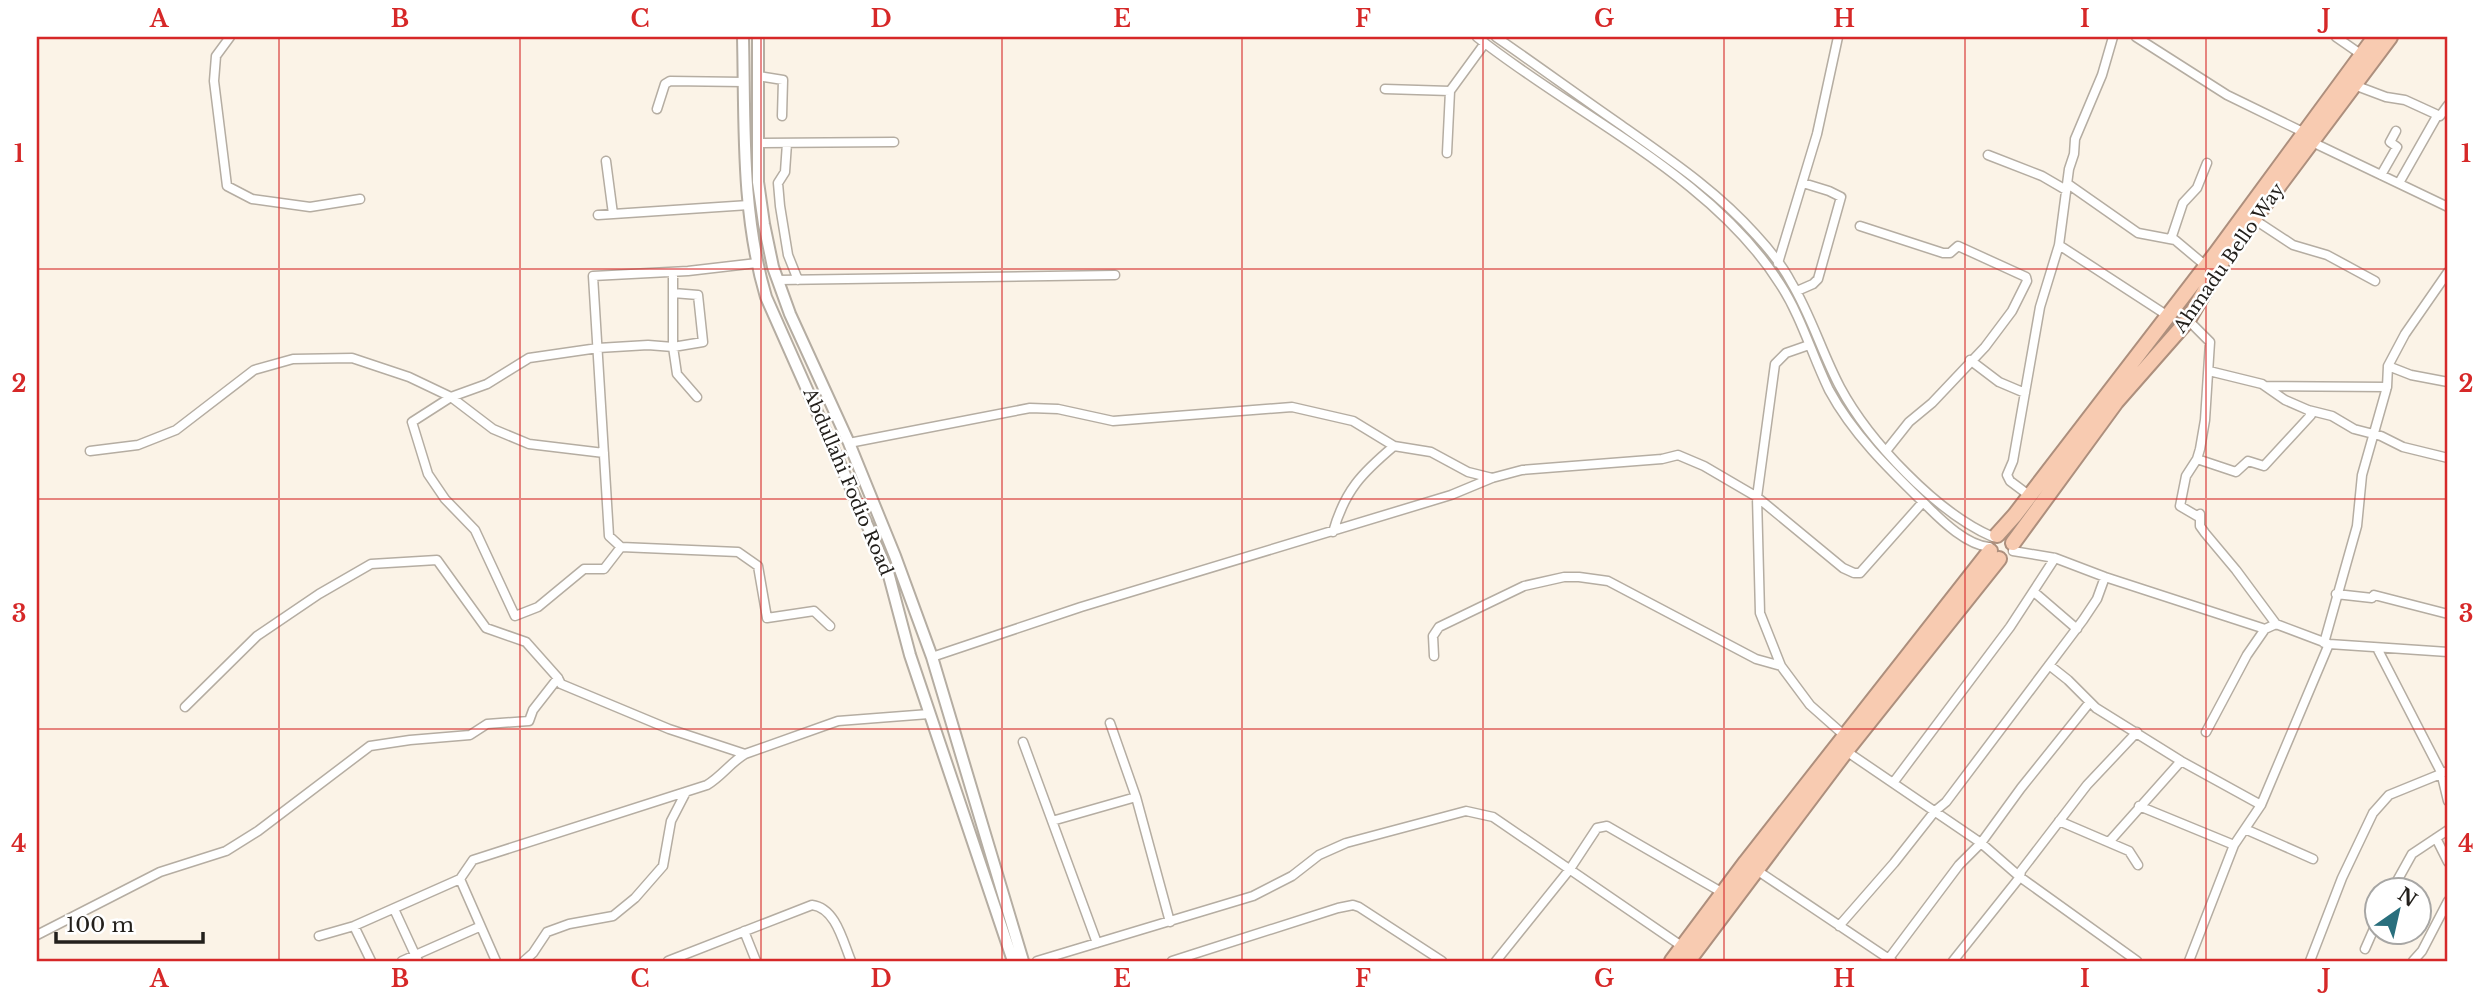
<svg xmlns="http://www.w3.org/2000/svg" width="2485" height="998" font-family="'Libre Baskerville',serif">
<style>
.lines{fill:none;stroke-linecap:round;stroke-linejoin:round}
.street-casing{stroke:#b5ada2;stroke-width:11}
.secondary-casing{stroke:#b5ada2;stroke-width:14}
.highway-casing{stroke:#ad8f7d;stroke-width:18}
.street{stroke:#fff;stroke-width:8}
.secondary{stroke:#fff;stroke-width:10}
.highway{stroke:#f8cbb1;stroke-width:14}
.grid{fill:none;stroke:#d62828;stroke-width:2;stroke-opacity:0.55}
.labels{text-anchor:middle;stroke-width:5;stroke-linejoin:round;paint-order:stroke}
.street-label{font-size:18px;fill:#23201c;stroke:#fff}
.neatline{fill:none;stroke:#d62828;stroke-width:2.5}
.grid-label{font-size:23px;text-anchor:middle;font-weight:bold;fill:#d62828}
</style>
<rect width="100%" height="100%" fill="#fbf3e7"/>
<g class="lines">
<g class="street-casing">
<path id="street" d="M230,37L216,56L214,81L227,186L252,199L310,207L360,199
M1477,37C1575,115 1712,176 1780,284C1801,316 1812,355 1829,390C1854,436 1891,471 1928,507C1943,522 1967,545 1989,547
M1496,37C1538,66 1579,96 1621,125C1669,159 1717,191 1756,235C1769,249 1782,265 1791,282C1811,315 1822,353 1840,387C1869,441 1937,513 1993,537
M2136,37L2227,95L2305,133
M2336,37L2362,55
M758,76L783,80L782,116
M2354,85L2386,97L2405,100L2440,116L2448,105
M1385,89L1450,91L1485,43
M657,109L665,84L670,81L744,82
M2312,142L2448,207
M758,143L894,142
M787,143L785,172L778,183L780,206L788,255L798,280
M1447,153L1450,91
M1988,155L2042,176L2066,190
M606,161L613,214
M2381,175L2397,147L2390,142L2396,131
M2399,183L2437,116
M2068,184L2138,233L2175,240L2206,266
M598,215L749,205
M2255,220L2293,245L2327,255L2375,281
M1860,226L1943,253H1950L1958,246L2026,277L2027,281L2012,311L1985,347L1932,403L1909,422L1886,451
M2171,239L2183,203L2197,188L2207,163
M2059,245L2168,316
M757,263L688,271L593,276L609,536L621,547L738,552L758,566L767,618L814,611L830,626
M1778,263L1817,134L1838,37
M778,280L1115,275
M1797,291L1813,284L1818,279L1841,197L1829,191L1803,183
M673,293L698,295L703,342L673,347L677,374L697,397
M2188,320L2210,342L2205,420L2200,449L2197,459L2186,476L2180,506L2197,516L2200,514V526L2205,533L2236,570L2276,624
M1809,345L1786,353L1775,364L1757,497L1760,613L1781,666L1810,705L1845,736
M1970,360L1999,382L2025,393
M2388,366L2411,375L2448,382
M2209,371L2262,384L2285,400L2308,410L2332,416L2354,429L2381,436L2403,447L2448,458
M2266,386L2387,387
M849,443L1030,408L1058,409L1113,421L1292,407L1353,421L1394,446L1431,452L1468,472L1492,478
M90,451L138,445L176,430L254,370L293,359L352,358L409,377L451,397L493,429L529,444L604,453
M2197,459L2236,472L2248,461L2264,466L2311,415L2308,410
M2030,496L2010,481L2007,475L2013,461L2040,307L2059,245L2069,169L2074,154L2075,139L2102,75L2113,37
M1333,532C1345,490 1362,473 1394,446
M621,547L604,569H584L538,607L515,616L475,530L445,499L428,474L412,422L451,397L487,384L529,358L598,348L648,345L673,347V272
M2013,551L2055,558L2105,577L2265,629L2276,624L2329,644L2448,652
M2034,592L2077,629
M2336,594L2372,598L2374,595L2448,614
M2324,643L2357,526L2362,475L2387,387L2388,366L2405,334L2448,272
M2377,648L2441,772L2448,801
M1434,656L1433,636L1439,627L1524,586L1564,577H1579L1608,581L1756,659L1781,666
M932,657L1081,607L1451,495L1492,478L1522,470L1662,459L1678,455L1704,466L1757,497L1843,568L1854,573H1860L1923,502
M2049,665L2068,680L2096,708L2181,761L2261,805
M185,707L257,636L319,594L371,564L437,560L486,628L526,642L558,678L561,684L669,729L745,754
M1110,723L1136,797L1170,922
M2206,732L2247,655L2265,629
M1023,742L1097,943
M1846,751L1981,843L2020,877L2137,961
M1893,783L2010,627L2055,558
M2139,806L2234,845
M1052,821L1136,797
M2059,821L2129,851L2138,865
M2245,829L2313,859
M2436,838L2448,862
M2109,842L2181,761
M1755,869L1892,961
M460,879L496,961
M2392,890L2412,854L2448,830
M394,909L418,961
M354,926L371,961
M1839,926L1894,863L1935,811L1946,802L2083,620L2097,599L2105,577
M744,931L756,961
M37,935L160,872L226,851L258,831L370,746L410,740L470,735L487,724L529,721L533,710L558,678
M319,936L354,926L460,879L473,860L707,785C722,776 730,763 745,754L838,721L929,714
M2365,949L2376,924
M402,961L479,927
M524,961L533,953L547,932L569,924L613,916L635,898L663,866L671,821L686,792
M668,961L812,905C836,908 843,942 851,961
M1037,961L1253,896L1292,876L1319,855L1346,843L1466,811L1493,817L1683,947
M1172,961L1338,908L1353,905L1359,907L1442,961
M1496,961L1570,869L1597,828L1607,826L1723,893
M1887,961L1959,865L1981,843L2021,788L2090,702
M1953,961L2020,877L2021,871L2087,785L2137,732
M2189,961L2234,845L2261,805L2329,644
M2310,961L2342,878L2373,813L2389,795L2448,771
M2413,961L2422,951L2448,901"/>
</g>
<g class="secondary-casing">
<path id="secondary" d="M743,37C745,123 741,213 766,297L888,572L910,655L1013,961
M758,37V182L764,224L773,267L790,314L849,443L895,556L932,657L1023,961"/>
</g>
<g class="highway-casing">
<path id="highway" d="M1997,535L2015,515L2217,252L2375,37
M2013,543L2116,402L2188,320L2221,263L2390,37
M1672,961L1746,862L1990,551
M1688,961L1846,751L1999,559"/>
</g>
<use href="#street" class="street"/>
<use href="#secondary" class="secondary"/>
<use href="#highway" class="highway"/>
</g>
<path class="grid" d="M279,37V961M520,37V961M761,37V961M1002,37V961M1242,37V961M1483,37V961M1724,37V961M1965,37V961M2206,37V961M37,269H2448M37,499H2448M37,729H2448"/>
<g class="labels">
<g class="street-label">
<text transform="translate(2229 258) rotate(-55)" y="6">Ahmadu Bello Way</text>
<text transform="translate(848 482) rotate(67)" y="6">Abdullahi Fodio Road</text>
</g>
</g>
<rect width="2485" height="998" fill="none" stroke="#ffffff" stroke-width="77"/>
<g transform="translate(2398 911) rotate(34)"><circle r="33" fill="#ffffff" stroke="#a7a6a4" stroke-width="2"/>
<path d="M0-5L12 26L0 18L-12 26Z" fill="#296f7d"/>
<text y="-10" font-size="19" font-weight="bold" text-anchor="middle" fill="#23201c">N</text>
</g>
<path d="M56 932v10h147v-10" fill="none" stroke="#23201c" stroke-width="3.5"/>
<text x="66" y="932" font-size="21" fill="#23201c" stroke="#ffffff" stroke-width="5" paint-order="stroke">100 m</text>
<rect x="38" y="38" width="2408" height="922" class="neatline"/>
<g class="grid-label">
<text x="159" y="27">A</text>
<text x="400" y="27">B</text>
<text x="640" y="27">C</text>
<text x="881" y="27">D</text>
<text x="1122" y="27">E</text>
<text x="1363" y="27">F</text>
<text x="1604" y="27">G</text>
<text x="1844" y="27">H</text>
<text x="2085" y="27">I</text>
<text x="2326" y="27">J</text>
<text x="19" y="162">1</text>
<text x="2466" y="162">1</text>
<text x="19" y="392">2</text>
<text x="2466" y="392">2</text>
<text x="19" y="622">3</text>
<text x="2466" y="622">3</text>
<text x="19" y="852">4</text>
<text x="2466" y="852">4</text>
<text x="159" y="987">A</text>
<text x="400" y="987">B</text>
<text x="640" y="987">C</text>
<text x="881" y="987">D</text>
<text x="1122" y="987">E</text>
<text x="1363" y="987">F</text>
<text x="1604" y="987">G</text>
<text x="1844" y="987">H</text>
<text x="2085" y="987">I</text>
<text x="2326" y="987">J</text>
</g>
</svg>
